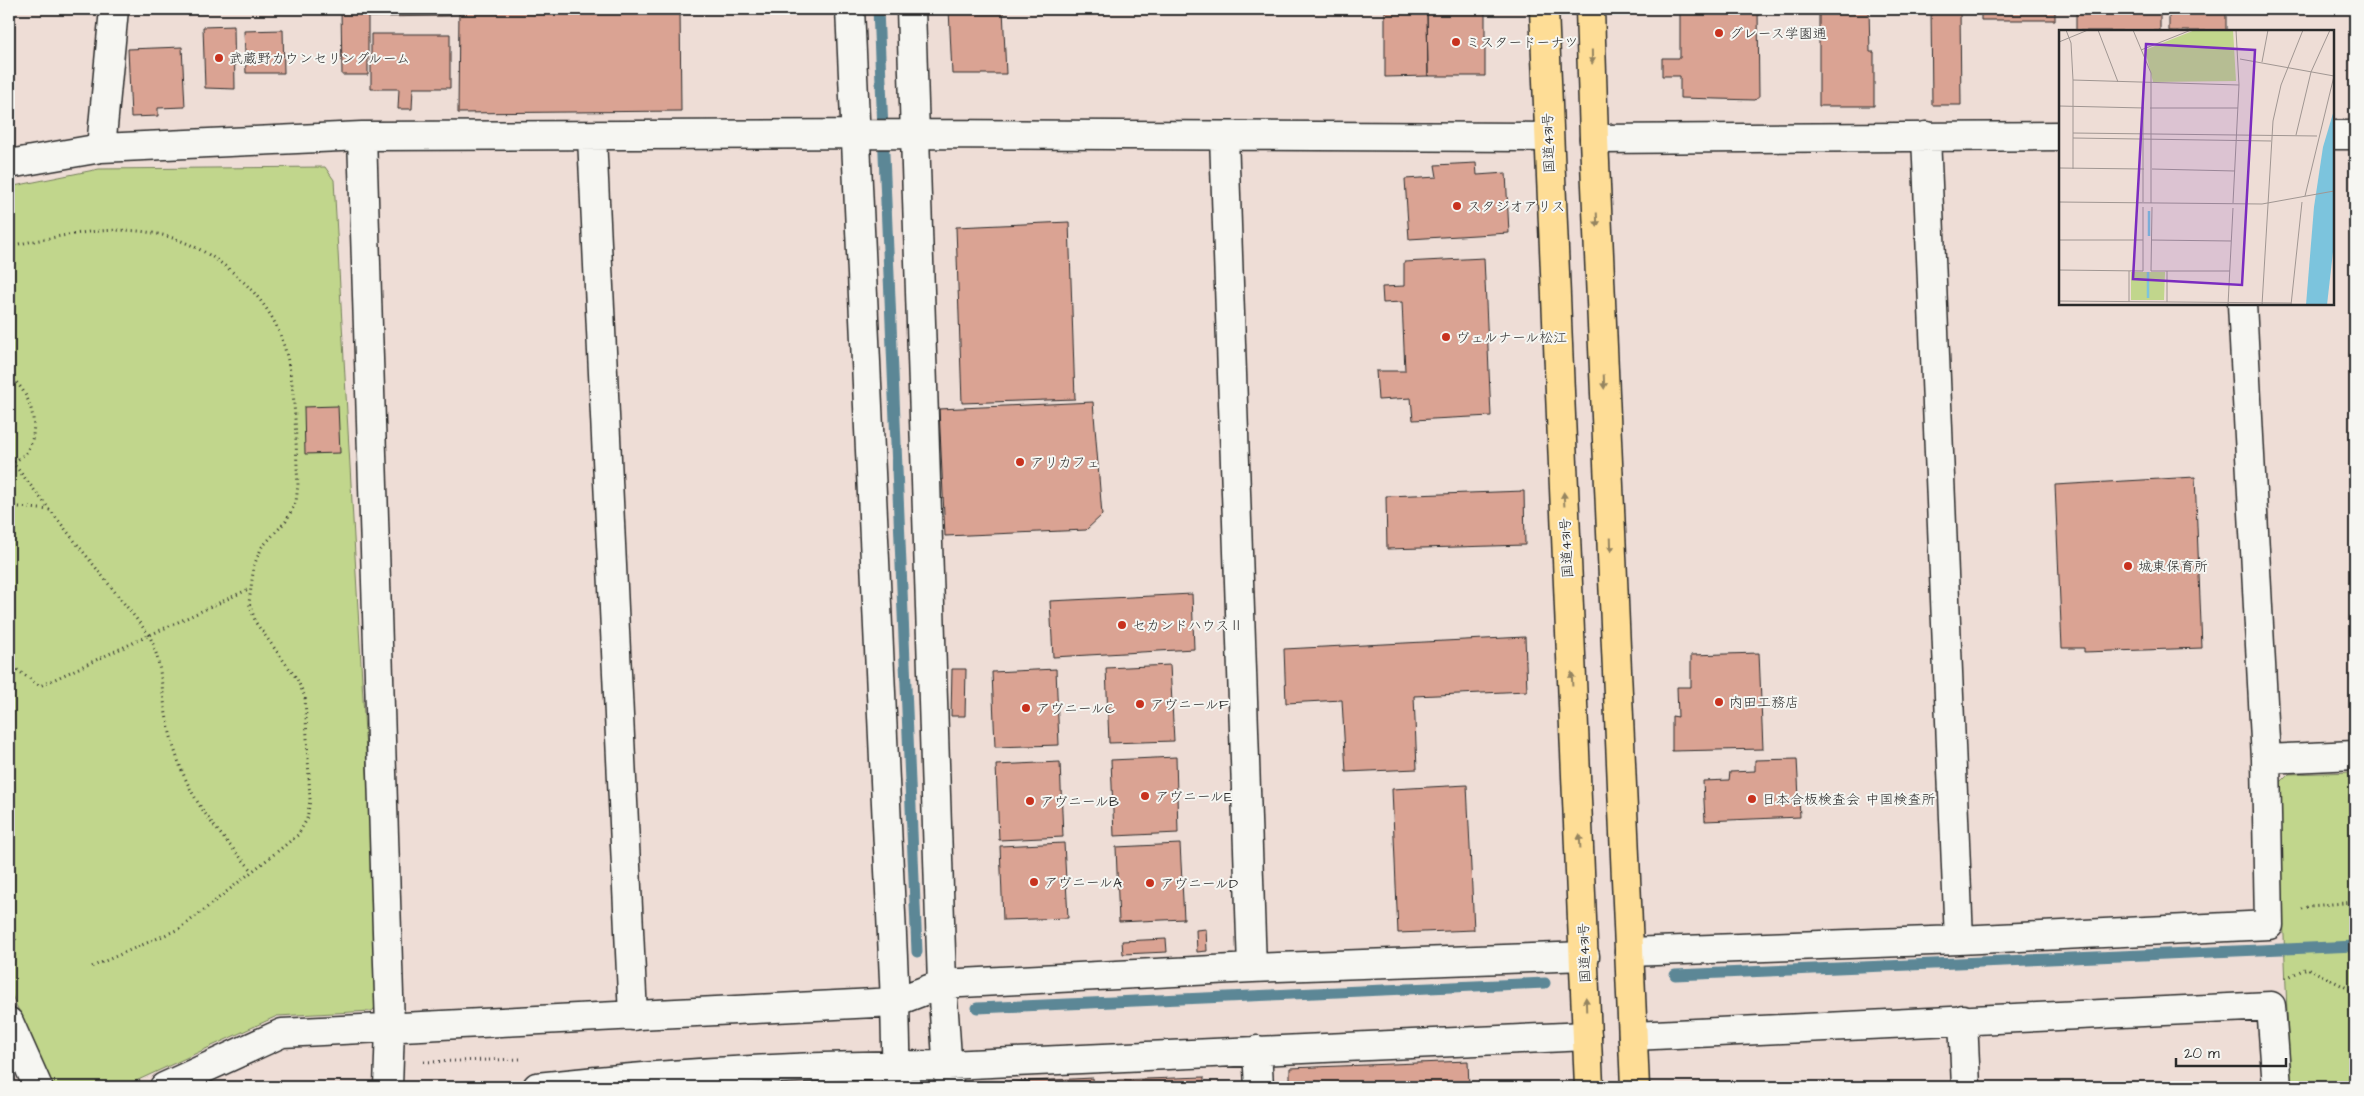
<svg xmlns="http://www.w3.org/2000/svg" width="2364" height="1096" font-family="'Architects Daughter','Klee One',sans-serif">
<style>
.green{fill:#c1d68c;stroke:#76805c}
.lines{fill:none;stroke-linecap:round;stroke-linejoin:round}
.stream{stroke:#5c8796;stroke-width:11}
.building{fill:#daa393;stroke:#2b2b2b}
.minor-casing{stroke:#2b2b2b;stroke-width:31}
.highway-casing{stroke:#2b2b2b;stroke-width:31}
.path{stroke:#2b2b2b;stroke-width:3;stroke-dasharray:1 4;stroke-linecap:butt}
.minor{stroke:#f6f6f2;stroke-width:28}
.highway{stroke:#fedd96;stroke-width:28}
.oneway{fill:#948460}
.poi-dot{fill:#c8321e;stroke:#f6f6f2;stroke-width:2}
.labels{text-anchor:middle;stroke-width:4;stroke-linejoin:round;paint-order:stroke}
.poi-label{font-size:14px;fill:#2b2b2b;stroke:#f6f6f2;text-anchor:start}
.street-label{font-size:14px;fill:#2b2b2b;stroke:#f6f6f2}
.inset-river{fill:none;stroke:#7cc4dd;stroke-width:2.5}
.inset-road{fill:none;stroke:#a09692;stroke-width:1}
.view{fill:#7b2cbf;fill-opacity:0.15;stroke:#7b2cbf;stroke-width:2.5}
.inset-edge{fill:none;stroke:#2b2b2b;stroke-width:2.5}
</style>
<rect width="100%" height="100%" fill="#eeddd6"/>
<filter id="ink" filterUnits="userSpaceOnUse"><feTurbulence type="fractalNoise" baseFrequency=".02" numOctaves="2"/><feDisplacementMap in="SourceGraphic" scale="10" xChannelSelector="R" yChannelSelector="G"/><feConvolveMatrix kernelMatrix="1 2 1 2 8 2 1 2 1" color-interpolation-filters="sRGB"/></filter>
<g filter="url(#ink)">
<path class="green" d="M325,167L334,180L380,1002L372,1011L277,1016L123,1087H53L9,989V187L99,169Z
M2355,772V1087H2290L2278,785L2289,774Z"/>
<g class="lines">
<path class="stream" d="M878,9L917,952
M1675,975L2355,946
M977,1008L1545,983
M922,1083L923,1087"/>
</g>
<path class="building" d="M341,9H450V16L368,17V75H342Z
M459,9H680L681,111L458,113Z
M949,9H1003L1006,74H952Z
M1385,9H1427L1428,76L1385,77Z
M1427,9H1485V76H1428Z
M1680,9H1758L1759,97L1755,100L1680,98V76H1662V58H1680Z
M1819,9H1869L1870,52H1874V106H1819Z
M1931,9H1960L1961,105H1932Z
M1981,9H2055V20H1981Z
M2076,9H2160V31H2076Z
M2169,9H2226V31H2169Z
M234,26L235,89L205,88L203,27Z
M283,30L284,73H246L244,31Z
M371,34H450V88H413L412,109H398L399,89H371Z
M182,47L185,107L158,108V116L131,117L128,49Z
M1476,163L1477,175L1506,173L1509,233L1409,239L1405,179L1437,177L1435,165Z
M1069,222L1075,399L962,403L956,227Z
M1484,258L1491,416L1413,420L1411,398L1378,400L1376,371H1405L1402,302L1383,303L1382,287L1404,286V262Z
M1093,402L1102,515L1086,530L945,536L939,409Z
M338,406L340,453L305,454L304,407Z
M2195,477L2202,648L2084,652V648H2062L2055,485Z
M1524,491L1525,545L1387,549L1386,496Z
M1192,594L1194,649L1053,657L1050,601Z
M1525,637L1527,691L1414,696L1417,769L1346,772L1342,700L1286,703L1284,649Z
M1759,653L1763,749L1672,751V716L1678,717L1677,687H1691V655Z
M1170,665L1174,741L1109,743L1106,668Z
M952,669H966L965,716H951Z
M1056,669L1059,745L995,747L992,672Z
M1176,757L1178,833L1114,836L1111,760Z
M1797,759L1800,817L1705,821L1703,781L1729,780L1730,772L1755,771V760Z
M1060,762L1063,837L999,840L996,765Z
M1467,785L1474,930L1398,933L1392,789Z
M1064,843L1068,918L1003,920L1000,846Z
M1180,844L1184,919L1119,922L1116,847Z
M1206,929L1207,951L1197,952L1196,930Z
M1166,939L1167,952L1123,954L1122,941Z
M1468,1061L1469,1087H1290V1068Z
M1204,1077V1087H1117V1080Z
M1093,1078L1094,1087H971V1084Z"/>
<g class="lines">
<g class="minor-casing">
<path id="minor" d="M850,9L895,1002L897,1087
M911,9L942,984L949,1087
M2333,135H2355
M362,136L390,1027L388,1087
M1224,136L1252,968
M1926,136L1959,940
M592,137L633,1016
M1594,139L2060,136
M101,148L114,9
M9,164L101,148L362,136L914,134L1547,137
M2266,759L2355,755
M1629,952L1959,940L2269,925L2266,759L2242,304
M1963,1019L1966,1087
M9,1022L38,1087
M1633,1036L2271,1006L2277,1087
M1257,1050L1259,1087
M164,1087L282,1033L895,1002L942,984L1252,968L1585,956
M537,1087C673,1072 811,1065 948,1065L1587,1036"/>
</g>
<g class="highway-casing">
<path id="highway" d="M1544,9L1589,1087
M1590,9L1594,139L1635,1087"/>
</g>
<path class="path" d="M9,246C96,229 165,211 238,277C260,296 277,320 285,349C297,392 295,440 298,485L296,502L286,521L262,547L254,565L249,603L256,623L297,679L305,697L310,800L307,819L298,835L181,928L89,968
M9,376C30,390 41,427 28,450C25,455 18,459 13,463
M9,458L149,635C163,663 161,694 168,724C182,790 208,822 252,870
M9,506L50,510
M9,664L40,686L249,589
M2302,909L2310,906L2355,902
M9,926L16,940
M2286,978L2307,968L2355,992
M424,1062L520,1059"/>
<use href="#minor" class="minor"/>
<use href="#highway" class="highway"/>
</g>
<defs><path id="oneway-solid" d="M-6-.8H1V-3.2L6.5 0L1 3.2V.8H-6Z" transform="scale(1.25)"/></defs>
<g class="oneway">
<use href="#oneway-solid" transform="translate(1592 57) rotate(89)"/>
<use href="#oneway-solid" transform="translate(1597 220) rotate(88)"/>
<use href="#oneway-solid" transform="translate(1604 382) rotate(88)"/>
<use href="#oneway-solid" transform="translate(1564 499) rotate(-93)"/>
<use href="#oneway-solid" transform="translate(1611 545) rotate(88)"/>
<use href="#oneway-solid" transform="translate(1572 679) rotate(-93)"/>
<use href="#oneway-solid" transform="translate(1580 841) rotate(-93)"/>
<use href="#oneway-solid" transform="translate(1586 1004) rotate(-92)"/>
</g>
</g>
<g class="poi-dot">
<circle cx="1719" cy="33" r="5"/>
<circle cx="1456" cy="42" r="5"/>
<circle cx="219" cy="58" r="5"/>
<circle cx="1457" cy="206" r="5"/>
<circle cx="1446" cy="337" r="5"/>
<circle cx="1020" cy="462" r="5"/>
<circle cx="2128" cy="566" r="5"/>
<circle cx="1122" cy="625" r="5"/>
<circle cx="1719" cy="702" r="5"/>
<circle cx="1140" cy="704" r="5"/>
<circle cx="1026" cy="708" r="5"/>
<circle cx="1145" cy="796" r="5"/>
<circle cx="1752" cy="799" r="5"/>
<circle cx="1030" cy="801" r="5"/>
<circle cx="1034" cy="882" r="5"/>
<circle cx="1150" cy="883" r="5"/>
</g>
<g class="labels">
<g class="poi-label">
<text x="1729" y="38">グレース学園通</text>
<text x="1466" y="47">ミスタードーナツ</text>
<text x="229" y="63">武蔵野カウンセリングルーム</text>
<text x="1467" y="211">スタジオアリス</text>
<text x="1456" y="342">ヴェルナール松江</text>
<text x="1030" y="467">アリカフェ</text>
<text x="2138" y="571">城東保育所</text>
<text x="1132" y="630">セカンドハウスⅡ</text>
<text x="1729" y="707">内田工務店</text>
<text x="1150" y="709">アヴニールF</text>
<text x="1036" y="713">アヴニールC</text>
<text x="1155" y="801">アヴニールE</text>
<text x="1762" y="804">日本合板検査会 中国検査所</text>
<text x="1040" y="806">アヴニールB</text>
<text x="1044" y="887">アヴニールA</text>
<text x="1160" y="888">アヴニールD</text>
</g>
<g class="street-label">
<text transform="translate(1548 143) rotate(-92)" y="5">国道431号</text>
<text transform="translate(1566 548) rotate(-93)" y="5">国道431号</text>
<text transform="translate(1584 953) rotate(-92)" y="5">国道431号</text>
</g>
</g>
<g transform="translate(2059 30)">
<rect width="275" height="275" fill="#eeddd6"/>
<path d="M136,0H174L177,51L94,52L86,20ZM72,242H106L105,270H72Z" fill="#c1d68c"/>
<path d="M275,80V213L268,275H247L255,177L264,117Z" fill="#7cc4dd"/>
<path class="inset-river" d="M90,206V181M89,268V242"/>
<path class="inset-road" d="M7,0L12,13L14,50V139M39,0L59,52M74,0L92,43V173M0,12L29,0M82,20L132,0M181,29L275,46M203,32L209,0M14,50L180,55M84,53V172M0,76L85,78M91,78H179M14,103L258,106M237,105L252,42L271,0M14,108L212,111M0,138L85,139M93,139L176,141M246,166L275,46M0,172L203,174L275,161M174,173L180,55L177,0M93,177L92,241H171M0,210H84M92,210L172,211M0,240L84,241V177M70,241V272M0,271L232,273M108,272V241M169,275L174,178M203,275L214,91L222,55L244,0M232,275L243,172"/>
<path class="view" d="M87,14L196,20L183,255L74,249Z"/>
<rect width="275" height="275" class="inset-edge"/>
</g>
<rect width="2364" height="1096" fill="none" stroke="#f6f6f2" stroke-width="30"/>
<rect x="15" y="15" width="2334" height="1066" fill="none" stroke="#2b2b2b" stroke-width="2" filter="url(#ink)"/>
<path d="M2176 1058v8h110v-8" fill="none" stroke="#2b2b2b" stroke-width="2.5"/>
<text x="2184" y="1058" font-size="15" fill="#2b2b2b" stroke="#f6f6f2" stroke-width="4" paint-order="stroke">20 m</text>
</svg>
